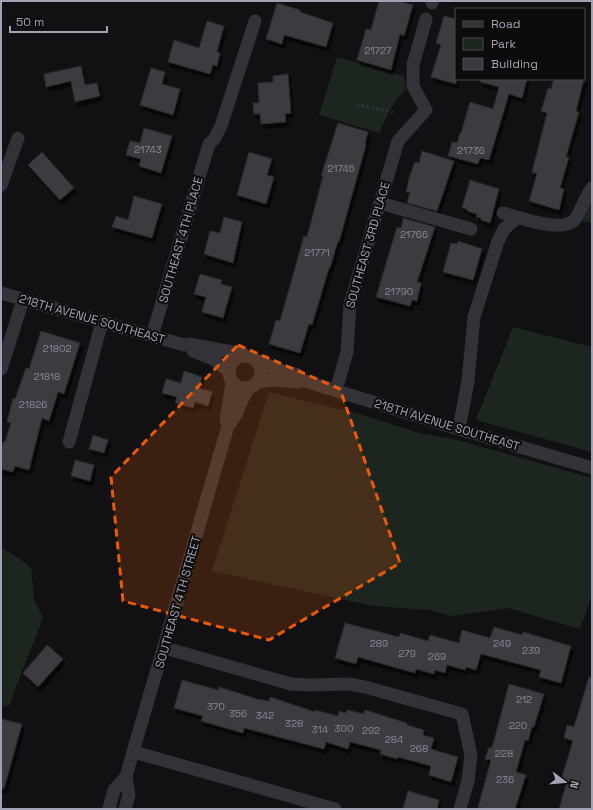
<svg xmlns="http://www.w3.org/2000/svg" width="593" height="810" font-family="'Space Grotesk',sans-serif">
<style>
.green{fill:#1d251f}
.building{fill:#3a3b40;stroke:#2b2b2f;filter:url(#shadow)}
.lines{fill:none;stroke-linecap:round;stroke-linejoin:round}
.path{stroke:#37383f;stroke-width:2.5;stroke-dasharray:2 3;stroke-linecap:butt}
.minor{stroke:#323238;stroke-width:13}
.marked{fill:#e8590c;fill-opacity:0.2;stroke:#e8590c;stroke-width:3;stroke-dasharray:8 5;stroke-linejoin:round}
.labels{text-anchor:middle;stroke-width:4;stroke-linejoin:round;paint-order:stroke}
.number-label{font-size:10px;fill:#878997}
.street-label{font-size:12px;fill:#a1a3b4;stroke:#0c0c0d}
</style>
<defs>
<filter id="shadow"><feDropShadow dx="2.5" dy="4.5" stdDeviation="0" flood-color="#0009"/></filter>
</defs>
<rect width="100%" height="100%" fill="#111113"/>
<path class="green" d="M337,57L404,76L406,89C395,98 384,120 380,133L319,115Z
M592,195V223L582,221Z
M513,327L592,347V452L476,420Z
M269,392L359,414L419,433L458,440L592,478V595L580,629L508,608L452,616L429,610L373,606L212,571Z
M1,547L31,567L34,599L43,618C33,647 19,675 10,705L1,707Z"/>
<path class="building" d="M379,1H398L413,5L404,36L400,34L391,70L357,60L366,29L371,30Z
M277,3L300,10V12L333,23L326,47L284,35L282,44L266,39Z
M444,16L456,19V84L431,77L441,45L436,43Z
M207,21L224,26L217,52L220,53L217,66L213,65L210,74L168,62L174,40L199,48Z
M81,66L85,85L97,83L100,96L75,102L71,81L46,87L44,74Z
M151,68L165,72L162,84L180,89L173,115L140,105Z
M288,74L291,113L285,114L286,122L261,124L260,114H254L253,103H259L258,83L273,82V76Z
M481,79H527L522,98L509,94L489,160L480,158L478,164L448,156L452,142L457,143L460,133H461L470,102L493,109L499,87L480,82Z
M554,79H584L576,111L579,112L566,157H569L560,188L564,189L559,210L529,201L537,174L532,172L547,113L541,111L548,88L551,89Z
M338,123L368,132L365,144L366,145L339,242L338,241L330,268H329L312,325L309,324L300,353L269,344L276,320L280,321L304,236L307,237L323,176H321Z
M144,128L172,136L161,173L139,166L141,159L126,155L130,141L140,143Z
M422,151L454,161L437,211L407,203L410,192H406L409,178L415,162L419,163Z
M42,152L74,188L60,200L28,165Z
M249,152L272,159L267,175L274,177L266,204L237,195Z
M470,180L499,189L490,223L481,220V218L476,217L477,214L467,211V209L462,208Z
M134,196L162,204L152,238L112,227L116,216L128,220Z
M224,217L242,222L233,263L204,254L210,231L220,233Z
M403,218L435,227L417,282L421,283L417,301L412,300L410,306L376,297L397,227L401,228Z
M458,241L482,249L473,280L443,272L451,243L457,244Z
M200,274L222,280L221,284L232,287L223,318L202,312L206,297L194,294Z
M41,331L80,343L64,394L58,392L49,421L42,418L29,470L15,466L13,472L1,469V449L3,442H5L11,423L7,422L13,398L15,399L26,368L29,369Z
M184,371L202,377L199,388L212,392L208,406L195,402L193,408L175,403L177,397L162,393L166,379L181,383Z
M93,435L108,440L104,453L89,449Z
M75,460L94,465L90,481L71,476Z
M345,623L399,637L400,633L428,641L430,635L459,643L462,630L490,638L494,627L522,635L523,632L571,646L561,683L539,677L541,670L481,654L476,670L466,667L465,670L447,665L445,673L435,670L434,674L416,669L415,673L358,657L356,664L335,658Z
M47,645L63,659L38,687L23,673Z
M589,677L592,678V809H559L567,781L561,780L573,741L564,738L567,725L574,727Z
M182,680L218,690L219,687L257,699L269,701L270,697L315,712V710L338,716L339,711L346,713L347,710L364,714L365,710L407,723V725L424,730L423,735L434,738L431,749L458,757L451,782L429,775L431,766L398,757L397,759L380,754L381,750L350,742L348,749L326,742L324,749L244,728L243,733L201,721L203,716L174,708Z
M509,684L544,694L534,727H532L528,741L525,740L516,772L526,775L515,809H486L478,807L491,760L485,759L489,747L492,748Z
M1,719L22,724L4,789L1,788Z
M408,791L439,800L437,809H403Z"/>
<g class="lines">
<path class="path" d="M357,105L393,112"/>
<path class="minor" d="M432,3V1
M1,185L18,138
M380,203L471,229
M503,213C519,217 565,235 576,218C582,208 585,197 592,188
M1,293L184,345L189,344L243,354
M152,336L209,144L214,139L221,126L255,21
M193,351L213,359L229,371
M229 372a16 16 0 1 1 32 0a16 16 0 1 1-32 0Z
M258,361L279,370L297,374
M1,369L23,300
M257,382L272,380L297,382L302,380L459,429L592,468
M336,390L347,352L350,304L398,141L426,110L413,86V65L426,19
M228,424L226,420L232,383
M459,429L468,381L474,317L498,241L504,229L518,217
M69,442L102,322
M165,648L291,684L309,685L348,684L365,687L462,714L471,755L468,781L460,809
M134,752L335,809
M109,809L114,790L126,777L128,769L228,426C238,416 239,400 250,387
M125,809L129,795L126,777"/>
</g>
<path class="marked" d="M238,345L340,389L400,563L269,640L123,601L111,477Z"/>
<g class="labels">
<g class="number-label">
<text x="378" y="54">21727</text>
<text x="148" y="153">21743</text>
<text x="471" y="154">21736</text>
<text x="341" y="172">21745</text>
<text x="414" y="238">21766</text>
<text x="317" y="256">21771</text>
<text x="399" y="295">21790</text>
<text x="57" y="352">21802</text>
<text x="47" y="380">21818</text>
<text x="33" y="408">21826</text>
<text x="379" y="647">289</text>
<text x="502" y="647">249</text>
<text x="531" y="654">239</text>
<text x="407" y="657">279</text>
<text x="437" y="660">269</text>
<text x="524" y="703">212</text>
<text x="216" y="710">370</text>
<text x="238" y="717">356</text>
<text x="265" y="719">342</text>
<text x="294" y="727">328</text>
<text x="518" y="729">220</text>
<text x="344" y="732">300</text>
<text x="320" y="733">314</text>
<text x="371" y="734">292</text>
<text x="394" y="743">284</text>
<text x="419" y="752">268</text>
<text x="504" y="757">228</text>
<text x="505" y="783">236</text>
</g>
<g class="street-label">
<text transform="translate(181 240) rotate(-74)" y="4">SOUTHEAST 4TH PLACE</text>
<text transform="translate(368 245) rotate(-74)" y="4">SOUTHEAST 3RD PLACE</text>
<text transform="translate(92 319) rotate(16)" y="4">218TH AVENUE SOUTHEAST</text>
<text transform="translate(447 425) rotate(17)" y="4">218TH AVENUE SOUTHEAST</text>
<text transform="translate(178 602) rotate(-74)" y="4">SOUTHEAST 4TH STREET</text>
</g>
</g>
<rect width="593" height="810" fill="none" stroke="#a1a3b4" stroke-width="4"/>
<rect x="455" y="8" width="130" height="72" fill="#0c0c0d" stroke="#484850"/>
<rect x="463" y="21" width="20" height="6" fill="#323238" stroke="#484850"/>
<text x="491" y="28" font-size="12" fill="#a1a3b4">Road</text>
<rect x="463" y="38" width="20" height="12" fill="#1d251f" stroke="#484850"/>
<text x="491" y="48" font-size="12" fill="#a1a3b4">Park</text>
<rect x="463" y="58" width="20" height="12" fill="#3a3b40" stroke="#484850"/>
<text x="491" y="68" font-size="12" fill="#a1a3b4">Building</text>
<g transform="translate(565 782) rotate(106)" stroke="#0c0c0d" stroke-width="3" paint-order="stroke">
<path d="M0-3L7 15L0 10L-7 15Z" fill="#a1a3b4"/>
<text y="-6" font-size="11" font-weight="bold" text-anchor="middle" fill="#a1a3b4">N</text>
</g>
<path d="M10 26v6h97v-6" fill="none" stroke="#a1a3b4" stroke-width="2"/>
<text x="16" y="26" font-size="12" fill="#a1a3b4" stroke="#0c0c0d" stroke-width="3" paint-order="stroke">50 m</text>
</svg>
